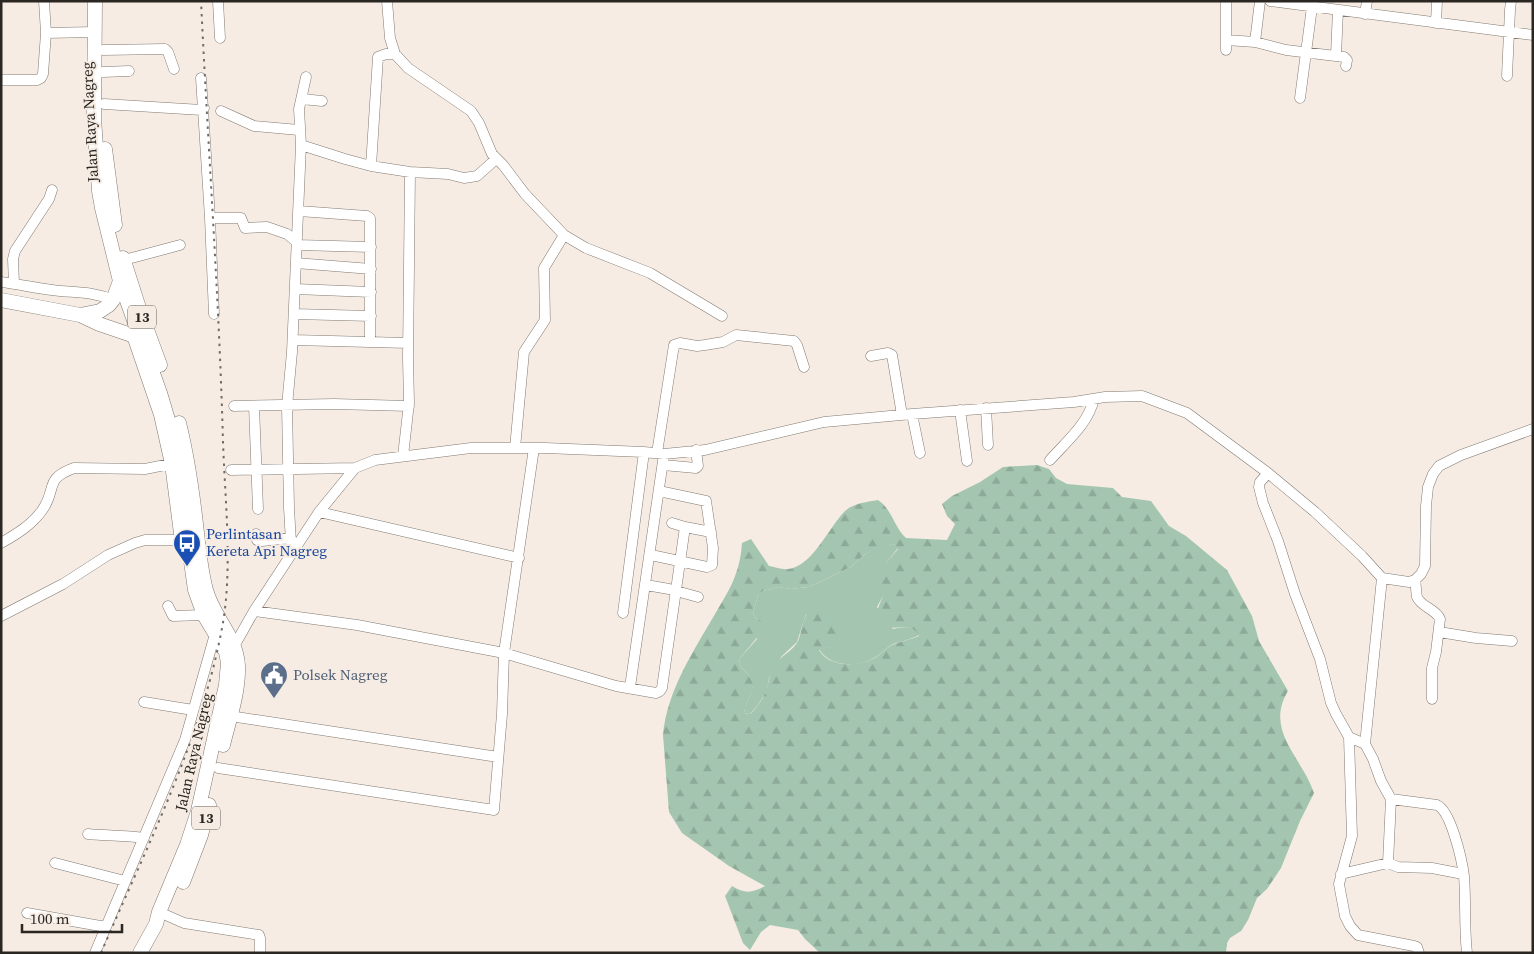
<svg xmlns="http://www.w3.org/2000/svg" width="1534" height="954" font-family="'Source Serif 4',serif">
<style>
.grass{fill:#a4c6b1}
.forest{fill:url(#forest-firs);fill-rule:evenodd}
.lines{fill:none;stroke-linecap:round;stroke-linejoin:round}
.minor-casing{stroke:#817971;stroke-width:11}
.highway-casing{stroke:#817971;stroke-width:15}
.minor{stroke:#fff;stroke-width:10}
.highway{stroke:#fff;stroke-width:14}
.rail{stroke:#716c66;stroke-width:2;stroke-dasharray:2.5 5;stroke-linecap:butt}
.labels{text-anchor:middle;stroke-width:4;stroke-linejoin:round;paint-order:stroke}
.shield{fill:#f6ece3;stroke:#67625d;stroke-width:1}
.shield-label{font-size:14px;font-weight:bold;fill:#2a2723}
.street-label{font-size:15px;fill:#2a2723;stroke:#f6ece3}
.transit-label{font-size:15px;fill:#164399;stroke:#f6ece3;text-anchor:start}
.service-label{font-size:15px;fill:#4e5e75;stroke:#f6ece3;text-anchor:start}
</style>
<defs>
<pattern id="forest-firs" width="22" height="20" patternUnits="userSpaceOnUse" patternTransform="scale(1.25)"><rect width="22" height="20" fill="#a4c6b1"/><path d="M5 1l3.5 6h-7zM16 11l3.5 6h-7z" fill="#8daa98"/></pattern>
</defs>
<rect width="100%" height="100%" fill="#f6ece3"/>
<path class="grass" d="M894,544L898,548L886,563L883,596L877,607L893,629C904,627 913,625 919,635C910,640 902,641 893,644C886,648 881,654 874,658C857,668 830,667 819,649L831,647L806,614L797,642L781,657L769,678L767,690L758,705L750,714L744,713C745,701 758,688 750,677C747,672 742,669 739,664L740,658L757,639V619L753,614L758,595L763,591L778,587L790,589L809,587L851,567L865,554L881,545Z"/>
<path class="forest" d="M1037,465L1049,469L1056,478L1067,484L1113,488L1122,497L1151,501L1169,526L1186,536L1227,570L1252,616L1259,641L1288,691C1264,731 1302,757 1314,793L1300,821L1281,868L1267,889L1257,898L1248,920L1241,931L1230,938L1227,943L1226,953H820L805,939L798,930L770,925L761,932L750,950L743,943L725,896L732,886C745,894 752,893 765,886L729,866L682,833L669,812L663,735C667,691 693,652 715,614C730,589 740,573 742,543L751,539L769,566C775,567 783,570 788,569C812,567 829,527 845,511C854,503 867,502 878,500C892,509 894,527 906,538L947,540L955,524L947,516L942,504L952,496L980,482L1003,467ZM894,544L898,549L886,563L879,579C880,583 883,587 883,591C884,601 875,606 878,619L887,627C899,630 912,622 919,636C910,640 901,641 892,645C885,649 880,655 873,659C856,667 829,667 819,650C825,648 832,648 837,644C850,633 830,606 818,607C802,608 803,631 798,641C793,651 780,656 774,666C770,673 769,681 767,688C764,697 757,708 750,714L744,713C745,701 759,687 750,677C747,672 742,669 739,664L740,658L760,634L763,622L757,619L753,614L758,595L763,591L778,587L790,589L809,587L851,567L865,554L881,546Z"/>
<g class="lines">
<g class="minor-casing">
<path id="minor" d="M44,1L46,33
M218,1L220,38
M387,1L390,38L395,54
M1270,1L1533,35
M1365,14L1367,1
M1436,23L1437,1
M1226,40L1255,42L1286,50L1344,57L1347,60L1346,66
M1255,42L1260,1
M103,50L165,49L168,52L174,69
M1226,50V1
M1336,55L1338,10
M103,72L129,71
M1507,76L1510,10L1511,1
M306,77L299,109L301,145L345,159L371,166L410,172L448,174L464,178L477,176L496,159
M201,78L210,218L214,314
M1,80H37L41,78L43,74L46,33L94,32
M1300,98L1312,7
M302,99L322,101
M104,104L202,110L204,108
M221,111L254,126L299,130
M371,166L378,57L386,54H395L408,68L471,111L479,123L492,154L503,165L525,194L564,235L586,248L650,273L722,316
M299,211L367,216L370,218V342
M216,218H241L245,228L267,227L287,234L297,242
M297,245L371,247
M124,260L180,245
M296,263L371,269
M1,282C18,284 35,288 52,290C73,293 93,291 113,300
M14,284L13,259L15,251L49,199L52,190
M295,289L371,292
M294,314L371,316
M132,336L159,415L170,464L180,541
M293,340L408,343
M871,356L888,353L892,355L902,415
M234,406L334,404L409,406
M254,406L258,509
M986,408L988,445
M960,410L967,461
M912,414L920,453
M515,448L524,352L545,320L544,268L564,235
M534,448L504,653L616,686L656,693L660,691L662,688L685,527L711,532
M657,453L674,345L680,343L697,346L705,345L723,342L736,335L794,341L797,345L804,367
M403,456L409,403L408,358L410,172
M1050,460C1067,441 1088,424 1094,399
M663,465L696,468L698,466L696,450
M231,470L355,468
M1268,473L1260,482L1259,487L1263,503L1278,541L1295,594L1320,659L1331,703L1336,714L1349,737L1352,836L1339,884L1345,916L1350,926L1358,935L1414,946L1417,947L1419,953
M319,512L519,558
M672,523L685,527
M256,534L257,540L262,541L291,538
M1,543C17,534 33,524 43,509C57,488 44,479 74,468L145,469L170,464
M294,550L291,542L289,508L287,406L292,352L301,145
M651,555L707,567L712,565L713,548L706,501L659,491
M1415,580C1416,585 1416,592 1417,597C1421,607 1436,609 1440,619L1436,652L1432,668V699
M646,585L669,589L698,597
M168,606L173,616L204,615
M623,613L644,452
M1,616L63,584L108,555L135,543L145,540H186
M1439,632L1476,638L1512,641
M231,649L237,641L254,611L319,512L355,468L375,460L471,448H545L644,452L664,454L705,450L824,422L912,414L1074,402L1105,397L1142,396L1187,413L1268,473L1315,512L1362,556L1382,578L1409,582L1415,580L1421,574L1425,566L1426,506L1428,487L1433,474L1439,466L1461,455L1533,429
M630,687L664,454
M144,702L193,710
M230,716L498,757
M1349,737L1365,744L1373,759L1381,781L1391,799L1437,805C1451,811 1462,860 1464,876C1466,901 1464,927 1467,953
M1365,744L1382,578
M218,768L494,810L502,714L504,653L357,625L254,611
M88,834C107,836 125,835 144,838
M55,863L125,881
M1388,863L1391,799
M1341,874L1388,863L1398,867L1432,868L1463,874
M159,912L184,923L259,935L260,938V953
M27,913L106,927
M95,953L185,740L215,634"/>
</g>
<g class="highway-casing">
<path id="highway" d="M95,1L94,118L99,191L102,208L120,281L160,393L174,440L195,590L204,615L226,652L228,663L226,685L198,811L187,845L159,912L156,924L140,953
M105,149L115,225
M123,258L139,308L160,365
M1,300L80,315L100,311L109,305L113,300L120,281
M80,315L99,324L140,338
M179,423C188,459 193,496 197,533C199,552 201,571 206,590C213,617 237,637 238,666C239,692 229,720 223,745
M183,882L201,835L209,805"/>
</g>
<use href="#minor" class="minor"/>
<use href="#highway" class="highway"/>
<path class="rail" d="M101,953C146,848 201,741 222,628C233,571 225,500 223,442C219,295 208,148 201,1"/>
</g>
<defs>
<g id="bus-pin" transform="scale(1.4375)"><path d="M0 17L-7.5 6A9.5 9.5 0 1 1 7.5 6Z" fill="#1a4fb4" stroke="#f6ece3"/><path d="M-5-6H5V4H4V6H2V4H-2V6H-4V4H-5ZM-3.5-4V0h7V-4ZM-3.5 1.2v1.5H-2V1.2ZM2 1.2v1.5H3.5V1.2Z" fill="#fff"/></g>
<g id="civic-pin" transform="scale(1.4375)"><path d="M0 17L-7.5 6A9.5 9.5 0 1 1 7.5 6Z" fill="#5c6f8a" stroke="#f6ece3"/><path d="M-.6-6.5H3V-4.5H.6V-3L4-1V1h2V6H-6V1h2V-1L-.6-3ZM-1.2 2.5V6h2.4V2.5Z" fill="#fff"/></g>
</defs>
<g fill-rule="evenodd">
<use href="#bus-pin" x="187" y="543"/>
<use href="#civic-pin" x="274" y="675"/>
</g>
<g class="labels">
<g class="shield">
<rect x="128" y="305.5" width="28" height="23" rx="4"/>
<rect x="192" y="806.5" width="28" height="23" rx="4"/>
</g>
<g class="shield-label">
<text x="142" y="322">13</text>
<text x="206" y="823">13</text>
</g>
<g class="street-label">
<text transform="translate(90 122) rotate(-93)" y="5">Jalan Raya Nagreg</text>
<text transform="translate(194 752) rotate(-77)" y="5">Jalan Raya Nagreg</text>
</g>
<g class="transit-label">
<text x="206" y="539">Perlintasan<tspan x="206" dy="17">Kereta Api Nagreg</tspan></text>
</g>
<g class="service-label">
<text x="293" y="680">Polsek Nagreg</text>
</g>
</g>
<rect width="1534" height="954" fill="none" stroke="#2a2723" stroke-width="5"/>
<path d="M22 924v8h100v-8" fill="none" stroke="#2a2723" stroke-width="2.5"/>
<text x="30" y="924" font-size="15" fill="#2a2723" stroke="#f6ece3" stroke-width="4" paint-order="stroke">100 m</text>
</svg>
